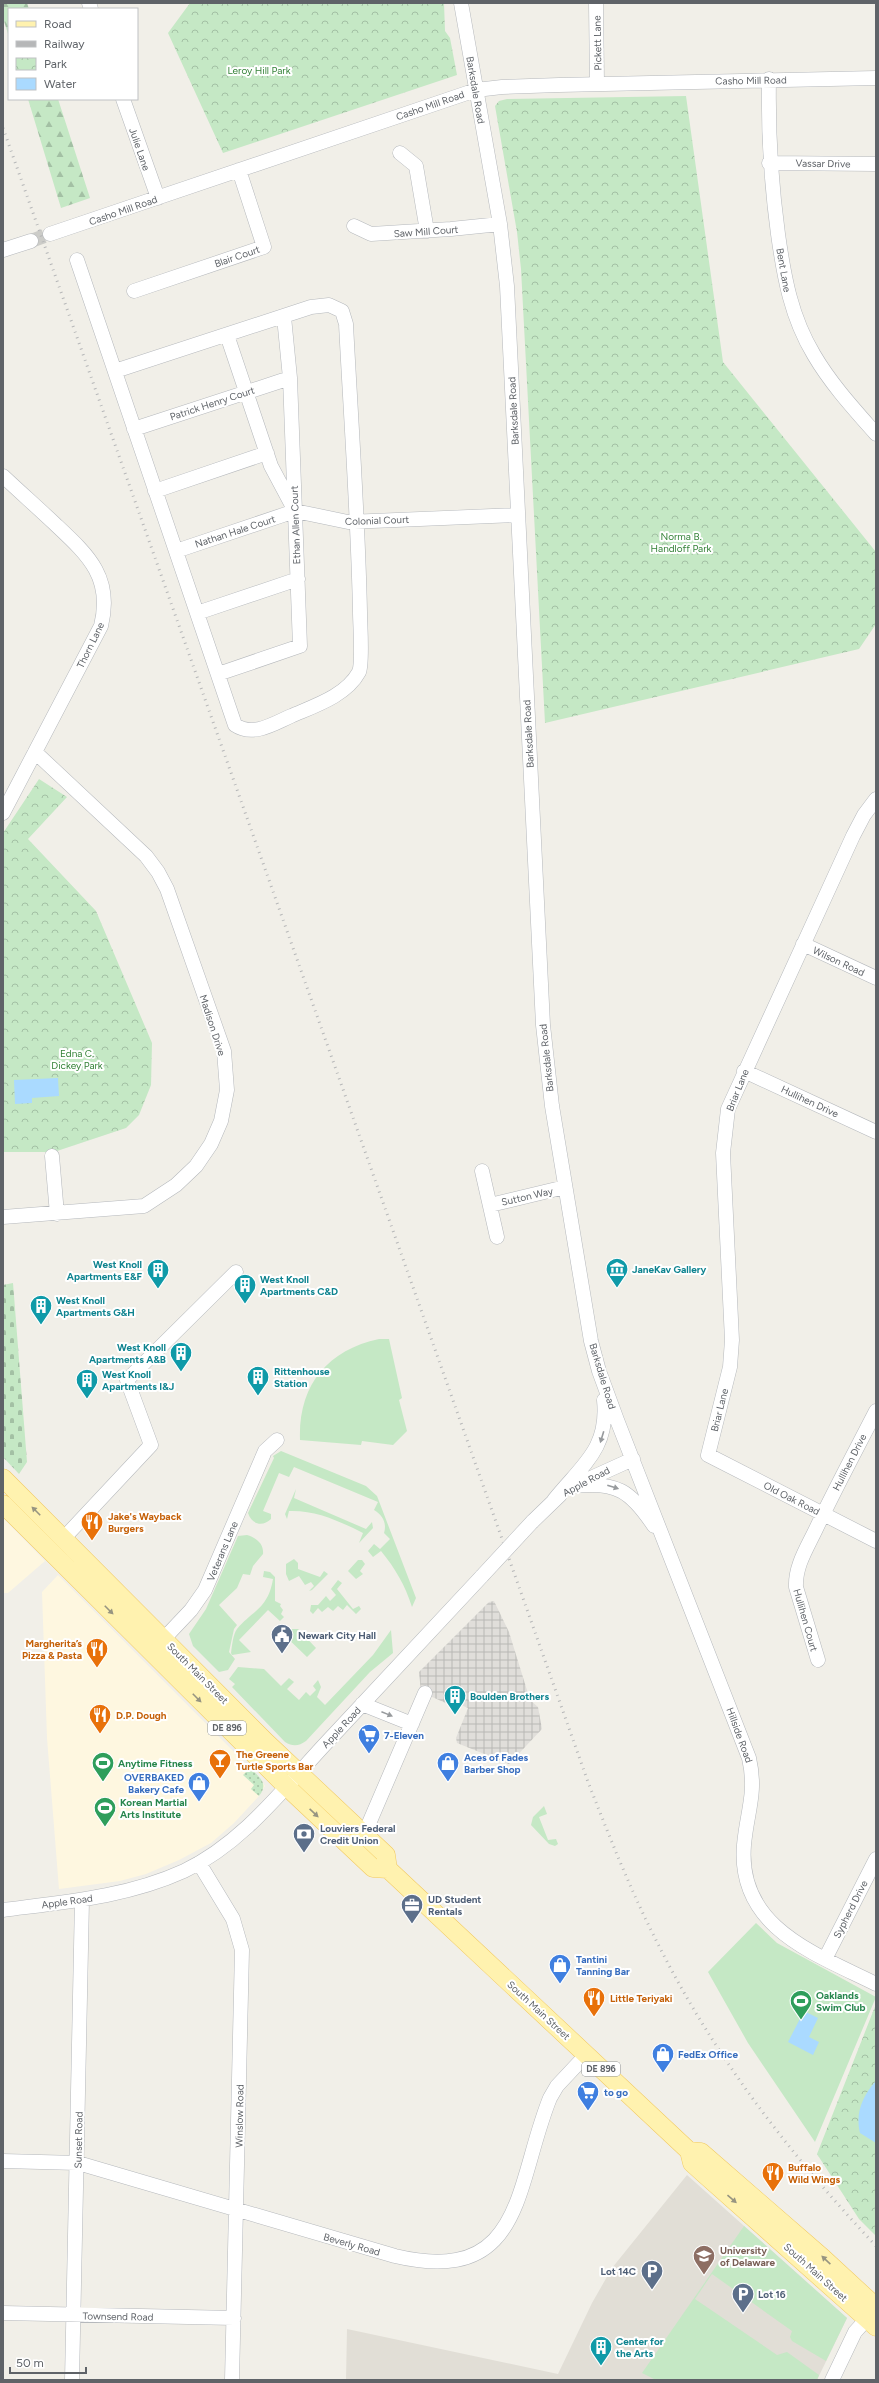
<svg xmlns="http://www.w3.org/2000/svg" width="879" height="2383" font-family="Figtree,sans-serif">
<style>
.commercial{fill:#fef7e0}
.industrial{fill:url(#industrial-grid)}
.education{fill:#e1ded6}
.grass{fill:#c5e8c5}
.forest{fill:url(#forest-firs)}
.cemetery{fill:url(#cemetery-stones)}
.park{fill:url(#park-crowns)}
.garden{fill:url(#garden-dots)}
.water{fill:#aadaff}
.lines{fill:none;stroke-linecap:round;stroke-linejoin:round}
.minor-tunnel{stroke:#ccccc8;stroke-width:14;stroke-dasharray:14 7;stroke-linecap:butt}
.minor-casing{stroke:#b5b8bc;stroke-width:15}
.major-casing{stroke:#f2c960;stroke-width:19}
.minor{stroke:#fff;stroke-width:14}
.major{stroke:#fff2af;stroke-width:18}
.rail{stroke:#b6b7b8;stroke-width:3;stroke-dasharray:1 5;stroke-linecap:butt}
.minor-bridge-casing{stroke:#b5b8bc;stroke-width:15;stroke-linecap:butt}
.minor-bridge{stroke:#fff;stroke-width:14}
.oneway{fill:#979a9d}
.oneway2{fill:#979581}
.labels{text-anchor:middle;stroke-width:4;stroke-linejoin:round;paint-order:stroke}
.shield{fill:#fff;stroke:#8f9295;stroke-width:1}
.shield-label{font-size:9px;font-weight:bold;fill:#5f6368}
.street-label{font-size:10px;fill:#5f6368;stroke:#fff}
.park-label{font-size:10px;fill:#348238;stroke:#fff}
.culture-label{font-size:10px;font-weight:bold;fill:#0d838f;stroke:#fff;text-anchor:start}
.food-label{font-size:10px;font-weight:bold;fill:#c56008;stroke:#fff;text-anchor:start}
.service-label{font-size:10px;font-weight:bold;fill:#4e5e75;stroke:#fff;text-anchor:start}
.shop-label{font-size:10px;font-weight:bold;fill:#366cbe;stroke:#fff;text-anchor:start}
.leisure-label{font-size:10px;font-weight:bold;fill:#27864d;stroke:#fff;text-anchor:start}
.education-label{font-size:10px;font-weight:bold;fill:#785e54;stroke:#fff;text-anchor:start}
</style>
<defs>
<pattern id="industrial-grid" width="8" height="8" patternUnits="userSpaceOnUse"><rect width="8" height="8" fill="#e0deda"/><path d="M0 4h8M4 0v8" fill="none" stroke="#b9b8b5"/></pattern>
<pattern id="forest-firs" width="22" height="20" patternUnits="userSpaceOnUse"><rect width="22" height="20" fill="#c5e8c5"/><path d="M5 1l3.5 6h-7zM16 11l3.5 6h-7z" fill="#a3c0a4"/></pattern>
<pattern id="cemetery-stones" width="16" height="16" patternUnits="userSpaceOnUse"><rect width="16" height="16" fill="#c5e8c5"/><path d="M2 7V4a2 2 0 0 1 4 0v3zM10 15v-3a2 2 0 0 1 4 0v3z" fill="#a3c0a4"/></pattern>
<pattern id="park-crowns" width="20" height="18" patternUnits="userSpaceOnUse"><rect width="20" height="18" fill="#c5e8c5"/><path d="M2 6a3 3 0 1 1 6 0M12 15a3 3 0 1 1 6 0" fill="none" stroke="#a3c0a4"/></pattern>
<pattern id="garden-dots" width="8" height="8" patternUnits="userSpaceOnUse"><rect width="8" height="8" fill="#c5e8c5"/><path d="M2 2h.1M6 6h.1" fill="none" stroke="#a3c0a4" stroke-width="1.8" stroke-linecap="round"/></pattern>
</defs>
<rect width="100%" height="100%" fill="#f1efe8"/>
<path class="commercial" d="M3,1518L45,1561L8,1593H3Z
M58,1575L258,1776L265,1786L259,1796L234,1823L211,1843L179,1860L146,1874L120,1881L59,1889L47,1738L42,1592Z"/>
<path class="industrial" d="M494,1601L509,1632L530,1700L538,1707L542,1729L509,1764L457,1743L456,1738L468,1708L452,1701L450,1705L421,1692L419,1672L489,1602Z"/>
<path class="education" d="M687,2175L847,2318L817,2380H346L347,2329L558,2374L592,2303L612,2268Z"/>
<path class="grass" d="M379,1339H389L402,1398L399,1400L407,1431L393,1445L362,1441L361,1445L300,1440C298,1386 327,1350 379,1339Z
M281,1451L366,1486L377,1496L416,1598L412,1607C405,1585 395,1568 381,1551L373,1557L368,1551L374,1544L380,1549L390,1539L384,1533C387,1524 383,1515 374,1510L378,1502L294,1467L289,1477L279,1473L263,1511L271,1514V1519C263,1527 252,1525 248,1513L274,1458L273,1456Z
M296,1489L294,1498L366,1529L372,1522L373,1528L359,1543L363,1533C339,1521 316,1510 289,1511L287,1519L285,1514Z
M247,1535C257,1538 264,1544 263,1554L253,1566L250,1575L243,1574L237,1588L219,1605L237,1625L234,1629L229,1652L235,1659L228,1670L219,1672L193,1646L189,1634L206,1609L238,1536Z
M294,1559L298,1563V1569L320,1577L324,1571L328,1574L312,1590L309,1591L314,1586L311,1582L305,1585L299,1576L289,1581L286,1574V1564Z
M358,1560H362L365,1564L360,1571L363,1574L356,1579L348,1571Z
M264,1571L270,1572L275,1577V1601L281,1604L280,1606L283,1610L281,1614L284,1617L280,1621L268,1610L239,1640L251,1652L232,1655L231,1653C232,1646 233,1634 237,1629C253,1610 268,1609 273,1579L263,1577Z
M338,1580L342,1583L337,1589L353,1609L359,1606L361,1609L356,1614L347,1605L343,1610L338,1606L333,1611L328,1607L322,1612L318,1608L313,1614L310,1611L311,1605H318L326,1596L330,1601L336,1595L331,1589Z
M284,1629H298L316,1648L307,1657L281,1632Z
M391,1630L393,1653L370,1672L306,1741C299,1746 293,1747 285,1742L232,1687L235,1684L229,1679L238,1667L264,1669L281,1686L289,1678L294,1682L287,1689L299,1700L306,1692L310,1696L316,1690L313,1686L318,1680L321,1687L317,1697L325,1705L373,1655Z
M544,1806L547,1814L539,1817L548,1840L556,1839L558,1844L555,1846L549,1844L531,1825L533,1817Z
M756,1923L777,1943L876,1997L815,2142L748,2043L708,1972Z
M744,2226L847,2318L826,2361L792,2341L790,2337L792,2331L712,2274L695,2299L777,2355L787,2352L819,2375L817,2380H656L642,2373Z"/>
<path class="forest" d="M3,3H27L29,9H9V37L3,18Z
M28,99H58L90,198L61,208Z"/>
<path class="cemetery" d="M13,1283L27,1462L19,1474L3,1457V1285Z"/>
<path class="park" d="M190,3H444L445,31L450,38L457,75L223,153L168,33Z
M686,96L723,362L876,552V624L859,649L545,723L521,269L517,232L495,106L499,101L507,99Z
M39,779L67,797L28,839L96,911L152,1043L151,1085L139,1115L126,1128L54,1152H3V833Z
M876,2004V2236L859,2219L817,2154Z"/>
<path class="garden" d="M250,1768C260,1778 269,1783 259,1796L251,1789L254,1785L243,1775Z"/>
<path class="water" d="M58,1078L59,1096L32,1098V1103L15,1104L14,1080Z
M804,2011L818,2018L809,2037L819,2042L813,2055L788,2042Z
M876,2081V2143L860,2133C855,2113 863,2095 876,2081Z"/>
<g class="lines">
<path class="minor-tunnel" d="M31,241L50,234"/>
<g class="minor-casing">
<path id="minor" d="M89,3L91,9
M461,3L500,224L507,286L543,1025L552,1106L591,1341L599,1371L617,1420L749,1758C757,1793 747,1811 744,1845C737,1928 816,1954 876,1984
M596,3L597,84
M769,79C768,132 771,182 778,234C784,277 791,317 814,355C831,384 854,409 876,434
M123,99L158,198
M400,153L416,166L427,231
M769,163L876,164
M354,226L371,234L451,229L500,224
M50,234L476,90L502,87L559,85L876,78
M3,250L31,241
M77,260L235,725C253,737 273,724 291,716C314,706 346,696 359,672C363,663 360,624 360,612C358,516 351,420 346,324L342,311L329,305L311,307L115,371
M134,291L264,247L239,170
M227,335L271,466L295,511L348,522L518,515
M134,429L290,378
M3,476C20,492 38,508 55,524C88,555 113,577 101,626L3,813
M155,491L267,453
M176,551L295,511
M197,613L298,579
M218,674L300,646L290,378L284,317
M876,799L864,815L853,836L728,1109L723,1153L732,1340L730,1367L708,1455L876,1541
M803,944L876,978
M744,1071L876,1132
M52,1156L57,1214
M482,1171L497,1237
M490,1205L565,1187
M3,1217L144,1206L176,1185L196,1166L211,1144L221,1121L227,1090L224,1051L167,889L158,872L146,856L35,752
M580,1483L633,1459
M574,1486C616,1481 631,1491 654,1526
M554,1500C582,1465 609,1449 604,1400
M532,1522L560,1495
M63,1539L151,1445L127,1380L236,1272
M157,1646L191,1610L205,1590L265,1451L277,1440
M818,1660L796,1587C795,1566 807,1548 816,1529C835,1489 856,1450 876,1411
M362,1704L412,1724
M364,1835L425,1693
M199,1863L233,1919L242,1950L232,2380
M3,1910C65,1902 127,1897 184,1871C243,1843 284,1788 328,1741C379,1686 430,1631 482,1576
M825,1959L876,1859
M3,2161L78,2163L395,2256C525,2287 515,2184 550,2098L557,2086L586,2055
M3,2313L234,2318
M72,2380L82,1900
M832,2380L855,2332L874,2311"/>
</g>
<g class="major-casing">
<path id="major" d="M3,1478L266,1742L386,1855L388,1869
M3,1504L286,1786L373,1868L388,1869L689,2151L692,2163L703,2173L876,2327
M689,2151L701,2152L823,2258L876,2307"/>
</g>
<use href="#minor" class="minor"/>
<use href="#major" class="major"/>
<path class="rail" d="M3,128L588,1782C608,1833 628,1884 652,1932C710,2051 786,2150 876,2246"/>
<g class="minor-bridge-casing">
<path id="minor-bridge" d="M482,1576L532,1522"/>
</g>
<use href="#minor-bridge" class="minor-bridge"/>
</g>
<defs><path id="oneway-solid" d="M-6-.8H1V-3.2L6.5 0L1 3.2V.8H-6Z"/></defs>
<g class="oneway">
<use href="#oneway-solid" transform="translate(602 1437) rotate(107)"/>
<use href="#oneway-solid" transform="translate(613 1487) rotate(18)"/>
<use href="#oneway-solid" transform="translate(387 1714) rotate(22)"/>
</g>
<g class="oneway2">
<use href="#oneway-solid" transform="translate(36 1511) rotate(-135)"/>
<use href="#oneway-solid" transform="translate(109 1610) rotate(45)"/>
<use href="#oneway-solid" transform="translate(197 1698) rotate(45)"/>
<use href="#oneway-solid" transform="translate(314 1813) rotate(43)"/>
<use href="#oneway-solid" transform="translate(732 2199) rotate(41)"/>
<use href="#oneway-solid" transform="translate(826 2260) rotate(-137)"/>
</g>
<defs>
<g id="museum-pin" transform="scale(1.15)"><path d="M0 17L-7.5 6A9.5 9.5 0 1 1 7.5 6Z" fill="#0f9aa8" stroke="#fff"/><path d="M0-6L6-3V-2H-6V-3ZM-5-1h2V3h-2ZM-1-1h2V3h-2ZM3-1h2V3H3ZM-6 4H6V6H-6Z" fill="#fff"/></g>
<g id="building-pin" transform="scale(1.15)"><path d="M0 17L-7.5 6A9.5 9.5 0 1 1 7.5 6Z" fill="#0f9aa8" stroke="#fff"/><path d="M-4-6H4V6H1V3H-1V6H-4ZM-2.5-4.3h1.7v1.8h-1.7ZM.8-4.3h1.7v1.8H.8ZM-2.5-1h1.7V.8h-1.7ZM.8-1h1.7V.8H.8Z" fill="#fff"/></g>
<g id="restaurant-pin" transform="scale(1.15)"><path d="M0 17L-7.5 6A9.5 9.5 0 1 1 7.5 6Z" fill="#e8710a" stroke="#fff"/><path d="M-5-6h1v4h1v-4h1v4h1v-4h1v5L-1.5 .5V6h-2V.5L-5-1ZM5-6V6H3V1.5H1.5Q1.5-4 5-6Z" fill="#fff"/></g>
<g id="civic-pin" transform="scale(1.15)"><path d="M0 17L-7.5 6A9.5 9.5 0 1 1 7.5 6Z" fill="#5c6f8a" stroke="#fff"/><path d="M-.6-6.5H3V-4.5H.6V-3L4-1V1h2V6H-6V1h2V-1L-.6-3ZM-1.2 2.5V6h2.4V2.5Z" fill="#fff"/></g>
<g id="supermarket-pin" transform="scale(1.15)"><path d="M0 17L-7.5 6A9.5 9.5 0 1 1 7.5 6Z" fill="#3f7fe0" stroke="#fff"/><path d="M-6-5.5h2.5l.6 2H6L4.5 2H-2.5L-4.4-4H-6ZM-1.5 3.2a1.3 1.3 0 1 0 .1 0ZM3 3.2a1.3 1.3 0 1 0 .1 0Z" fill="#fff"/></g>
<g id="bar-pin" transform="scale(1.15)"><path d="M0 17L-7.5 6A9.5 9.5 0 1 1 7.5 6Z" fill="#e8710a" stroke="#fff"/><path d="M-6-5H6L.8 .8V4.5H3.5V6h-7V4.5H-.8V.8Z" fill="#fff"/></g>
<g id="stadium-pin" transform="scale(1.15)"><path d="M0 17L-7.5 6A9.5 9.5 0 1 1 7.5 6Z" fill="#2e9e5b" stroke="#fff"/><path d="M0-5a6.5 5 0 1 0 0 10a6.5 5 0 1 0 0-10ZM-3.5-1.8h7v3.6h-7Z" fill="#fff"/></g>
<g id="shop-pin" transform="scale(1.15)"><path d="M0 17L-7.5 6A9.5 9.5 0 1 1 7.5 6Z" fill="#3f7fe0" stroke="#fff"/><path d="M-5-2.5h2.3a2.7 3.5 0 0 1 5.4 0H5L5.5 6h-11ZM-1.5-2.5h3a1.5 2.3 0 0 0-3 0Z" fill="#fff"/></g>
<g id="bank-pin" transform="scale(1.15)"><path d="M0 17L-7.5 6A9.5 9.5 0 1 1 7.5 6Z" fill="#5c6f8a" stroke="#fff"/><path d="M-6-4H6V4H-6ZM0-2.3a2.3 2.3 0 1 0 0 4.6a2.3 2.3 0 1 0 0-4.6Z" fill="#fff"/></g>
<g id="office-pin" transform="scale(1.15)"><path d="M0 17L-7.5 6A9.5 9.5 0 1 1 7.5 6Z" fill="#5c6f8a" stroke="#fff"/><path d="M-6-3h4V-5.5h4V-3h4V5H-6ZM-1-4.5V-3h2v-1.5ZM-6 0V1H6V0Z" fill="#fff"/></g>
<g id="university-pin" transform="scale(1.15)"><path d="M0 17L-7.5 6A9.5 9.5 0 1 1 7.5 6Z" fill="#8d6e63" stroke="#fff"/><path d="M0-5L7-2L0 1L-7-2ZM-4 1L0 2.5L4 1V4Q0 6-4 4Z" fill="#fff"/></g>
<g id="parking-pin" transform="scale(1.15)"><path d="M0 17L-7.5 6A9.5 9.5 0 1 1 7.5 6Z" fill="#5c6f8a" stroke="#fff"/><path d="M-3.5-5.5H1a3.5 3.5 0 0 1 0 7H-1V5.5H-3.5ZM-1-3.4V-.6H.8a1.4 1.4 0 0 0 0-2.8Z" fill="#fff"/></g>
</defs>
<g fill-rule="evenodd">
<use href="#museum-pin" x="617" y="1269"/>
<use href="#building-pin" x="158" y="1270"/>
<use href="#building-pin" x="245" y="1285"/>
<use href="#building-pin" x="41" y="1306"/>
<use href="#building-pin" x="181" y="1353"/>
<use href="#building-pin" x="258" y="1377"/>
<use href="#building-pin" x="87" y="1380"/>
<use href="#restaurant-pin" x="92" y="1522"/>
<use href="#civic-pin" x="282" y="1635"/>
<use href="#restaurant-pin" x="97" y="1649"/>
<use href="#building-pin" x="455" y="1696"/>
<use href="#restaurant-pin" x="100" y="1715"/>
<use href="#supermarket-pin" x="369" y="1735"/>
<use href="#bar-pin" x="220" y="1760"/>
<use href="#stadium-pin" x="103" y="1763"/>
<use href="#shop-pin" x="448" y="1763"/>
<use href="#shop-pin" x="199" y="1783"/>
<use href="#stadium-pin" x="105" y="1808"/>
<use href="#bank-pin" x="304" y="1834"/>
<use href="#office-pin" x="412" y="1905"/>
<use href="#shop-pin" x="560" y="1965"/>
<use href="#restaurant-pin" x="594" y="1998"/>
<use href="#stadium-pin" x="801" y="2001"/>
<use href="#shop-pin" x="663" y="2054"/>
<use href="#supermarket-pin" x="588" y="2092"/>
<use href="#restaurant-pin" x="773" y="2173"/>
<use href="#university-pin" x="704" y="2256"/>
<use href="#parking-pin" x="652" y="2271"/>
<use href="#parking-pin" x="743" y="2294"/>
<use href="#building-pin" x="601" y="2347"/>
</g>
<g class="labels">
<g class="shield">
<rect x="208" y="1721" width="38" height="14" rx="3"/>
<rect x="582" y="2062" width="38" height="14" rx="3"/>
</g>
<g class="shield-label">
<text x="227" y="1731">DE 896</text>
<text x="601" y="2072">DE 896</text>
</g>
<g class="street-label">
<text transform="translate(597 43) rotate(-91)" y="4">Pickett Lane</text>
<text transform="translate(751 80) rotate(-1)" y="4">Casho Mill Road</text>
<text transform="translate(476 90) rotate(80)" y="4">Barksdale Road</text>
<text transform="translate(430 105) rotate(-19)" y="4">Casho Mill Road</text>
<text transform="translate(140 149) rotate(71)" y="4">Julie Lane</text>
<text transform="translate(823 163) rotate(1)" y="4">Vassar Drive</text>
<text transform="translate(123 210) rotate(-19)" y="4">Casho Mill Road</text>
<text transform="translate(426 231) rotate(-4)" y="4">Saw Mill Court</text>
<text transform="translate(237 256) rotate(-19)" y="4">Blair Court</text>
<text transform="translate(784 270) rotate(80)" y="4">Bent Lane</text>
<text transform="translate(212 403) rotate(-18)" y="4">Patrick Henry Court</text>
<text transform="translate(513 411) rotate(-93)" y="4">Barksdale Road</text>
<text transform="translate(377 520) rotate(-2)" y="4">Colonial Court</text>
<text transform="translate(295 525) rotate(-92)" y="4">Ethan Allen Court</text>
<text transform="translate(235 531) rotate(-18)" y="4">Nathan Hale Court</text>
<text transform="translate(90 645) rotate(-64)" y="4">Thorn Lane</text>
<text transform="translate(528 734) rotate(-93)" y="4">Barksdale Road</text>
<text transform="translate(839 961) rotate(25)" y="4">Wilson Road</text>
<text transform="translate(213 1025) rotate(72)" y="4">Madison Drive</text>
<text transform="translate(546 1058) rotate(-96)" y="4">Barksdale Road</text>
<text transform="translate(737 1090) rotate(-68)" y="4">Briar Lane</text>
<text transform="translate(810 1101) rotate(25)" y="4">Hullihen Drive</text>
<text transform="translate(527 1196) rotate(-13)" y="4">Sutton Way</text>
<text transform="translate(603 1376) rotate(73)" y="4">Barksdale Road</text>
<text transform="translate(719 1410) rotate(-76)" y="4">Briar Lane</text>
<text transform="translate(849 1462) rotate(-63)" y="4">Hullihen Drive</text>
<text transform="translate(586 1481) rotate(-28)" y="4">Apple Road</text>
<text transform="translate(792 1498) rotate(27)" y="4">Old Oak Road</text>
<text transform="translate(222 1551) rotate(-67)" y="4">Veterans Lane</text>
<text transform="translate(806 1620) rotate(74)" y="4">Hullihen Court</text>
<text transform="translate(198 1673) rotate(45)" y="4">South Main Street</text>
<text transform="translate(341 1727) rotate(-47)" y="4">Apple Road</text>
<text transform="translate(740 1735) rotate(70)" y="4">Hillside Road</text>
<text transform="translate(67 1901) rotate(-8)" y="4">Apple Road</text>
<text transform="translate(850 1909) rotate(-63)" y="4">Sypherd Drive</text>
<text transform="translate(539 2010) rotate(43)" y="4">South Main Street</text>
<text transform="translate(239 2116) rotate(-89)" y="4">Winslow Road</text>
<text transform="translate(78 2140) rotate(-89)" y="4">Sunset Road</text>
<text transform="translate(352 2244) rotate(16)" y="4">Beverly Road</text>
<text transform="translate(816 2272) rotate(42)" y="4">South Main Street</text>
<text transform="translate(118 2316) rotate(1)" y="4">Townsend Road</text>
</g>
<g class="park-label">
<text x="259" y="74">Leroy Hill Park</text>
<text x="681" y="540">Norma B.<tspan x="681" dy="12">Handloff Park</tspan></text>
<text x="77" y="1057">Edna C.<tspan x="77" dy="12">Dickey Park</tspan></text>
</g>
<g class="culture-label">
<text x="142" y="1268" text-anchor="end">West Knoll<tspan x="142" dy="12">Apartments E&amp;F</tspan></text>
<text x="632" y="1273">JaneKav Gallery</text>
<text x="260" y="1283">West Knoll<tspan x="260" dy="12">Apartments C&amp;D</tspan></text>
<text x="56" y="1304">West Knoll<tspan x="56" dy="12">Apartments G&amp;H</tspan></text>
<text x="166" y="1351" text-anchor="end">West Knoll<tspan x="166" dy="12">Apartments A&amp;B</tspan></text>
<text x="274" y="1375">Rittenhouse<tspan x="274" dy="12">Station</tspan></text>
<text x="102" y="1378">West Knoll<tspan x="102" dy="12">Apartments I&amp;J</tspan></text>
<text x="470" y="1700">Boulden Brothers</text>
<text x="616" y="2345">Center for<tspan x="616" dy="12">the Arts</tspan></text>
</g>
<g class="food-label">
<text x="108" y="1520">Jake's Wayback<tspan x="108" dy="12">Burgers</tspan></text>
<text x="82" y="1647" text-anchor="end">Margherita’s<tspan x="82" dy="12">Pizza &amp; Pasta</tspan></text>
<text x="116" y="1719">D.P. Dough</text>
<text x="236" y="1758">The Greene<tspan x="236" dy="12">Turtle Sports Bar</tspan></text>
<text x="610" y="2002">Little Teriyaki</text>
<text x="788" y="2171">Buffalo<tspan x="788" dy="12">Wild Wings</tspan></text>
</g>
<g class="service-label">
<text x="298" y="1639">Newark City Hall</text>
<text x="320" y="1832">Louviers Federal<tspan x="320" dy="12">Credit Union</tspan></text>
<text x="428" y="1903">UD Student<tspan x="428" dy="12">Rentals</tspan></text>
<text x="636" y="2275" text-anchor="end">Lot 14C</text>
<text x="758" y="2298">Lot 16</text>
</g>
<g class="shop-label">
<text x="384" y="1739">7-Eleven</text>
<text x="464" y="1761">Aces of Fades<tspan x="464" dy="12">Barber Shop</tspan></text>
<text x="184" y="1781" text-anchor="end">OVERBAKED<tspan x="184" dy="12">Bakery Cafe</tspan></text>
<text x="576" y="1963">Tantini<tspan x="576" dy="12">Tanning Bar</tspan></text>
<text x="678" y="2058">FedEx Office</text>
<text x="604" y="2096">to go</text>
</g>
<g class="leisure-label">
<text x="118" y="1767">Anytime Fitness</text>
<text x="120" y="1806">Korean Martial<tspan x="120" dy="12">Arts Institute</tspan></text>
<text x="816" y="1999">Oaklands<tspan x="816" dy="12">Swim Club</tspan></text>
</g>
<g class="education-label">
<text x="720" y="2254">University<tspan x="720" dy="12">of Delaware</tspan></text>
</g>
</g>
<rect width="879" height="2383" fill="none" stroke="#5f6368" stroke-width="8"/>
<rect x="8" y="8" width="130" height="92" fill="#ffffff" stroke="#bfc1c3"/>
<rect x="16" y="21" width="20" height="6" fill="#fff2af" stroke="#bfc1c3"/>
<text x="44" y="28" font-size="12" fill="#5f6368">Road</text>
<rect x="16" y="41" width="20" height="6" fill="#b6b7b8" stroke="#bfc1c3"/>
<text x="44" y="48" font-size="12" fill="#5f6368">Railway</text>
<rect x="16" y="58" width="20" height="12" fill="url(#park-crowns)" stroke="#bfc1c3"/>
<text x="44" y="68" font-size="12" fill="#5f6368">Park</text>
<rect x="16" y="78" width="20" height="12" fill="#aadaff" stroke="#bfc1c3"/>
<text x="44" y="88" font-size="12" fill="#5f6368">Water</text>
<path d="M10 2367v6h76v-6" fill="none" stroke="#5f6368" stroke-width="2"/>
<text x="16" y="2367" font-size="12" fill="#5f6368" stroke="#ffffff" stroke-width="3" paint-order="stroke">50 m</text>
</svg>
